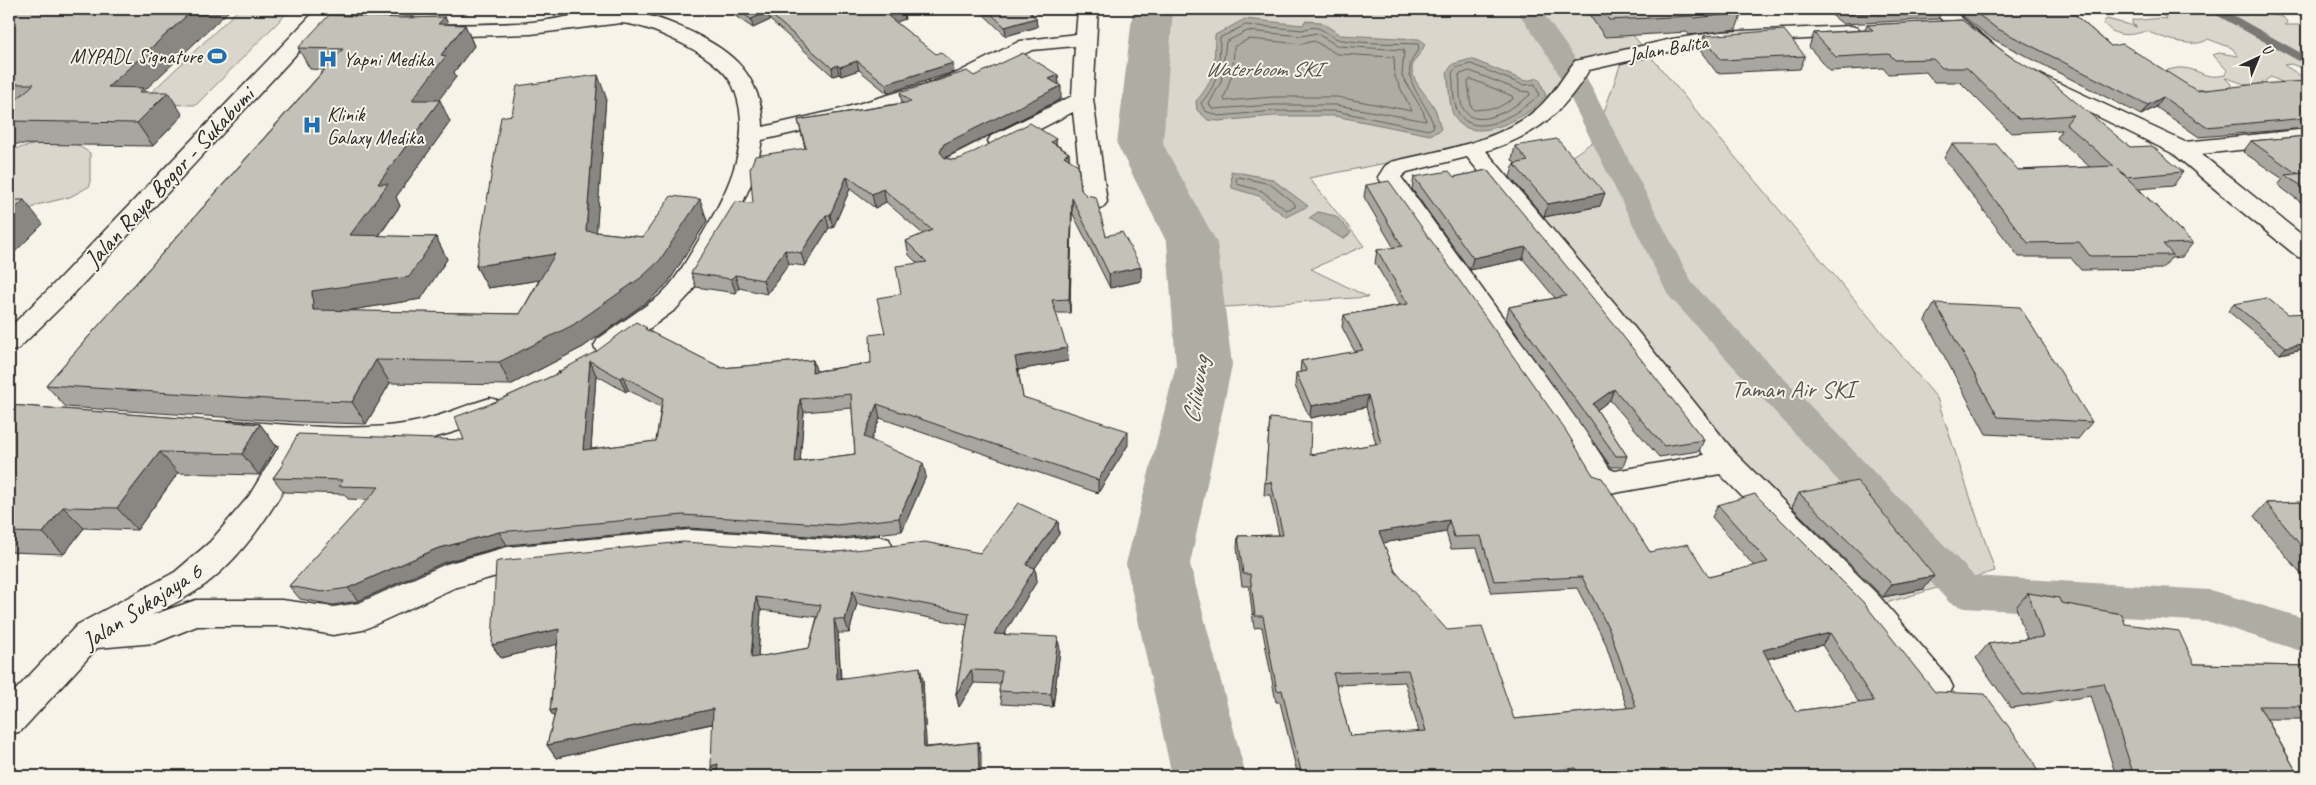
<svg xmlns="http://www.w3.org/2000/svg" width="2316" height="785" font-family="Caveat,sans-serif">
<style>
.green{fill:#dad6cc;stroke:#82807c}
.water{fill:#afaca4;stroke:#7a7874}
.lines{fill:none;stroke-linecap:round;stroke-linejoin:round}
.shore{stroke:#605f5b;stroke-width:1}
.stream{stroke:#7a7874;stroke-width:8}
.canal{fill:#afaca4;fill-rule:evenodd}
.river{fill:#afaca4;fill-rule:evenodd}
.minor-casing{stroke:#2b2b2b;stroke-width:3}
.highway-casing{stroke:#2b2b2b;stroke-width:3}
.minor{fill:#f7f3e8;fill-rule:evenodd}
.highway{fill:#f7f3e8;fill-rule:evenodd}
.wall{fill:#a9a69f;stroke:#2b2b2b;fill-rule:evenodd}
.shaded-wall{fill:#898782;stroke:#2b2b2b}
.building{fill:#c4c1b9;stroke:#2b2b2b;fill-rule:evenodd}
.labels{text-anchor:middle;stroke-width:4;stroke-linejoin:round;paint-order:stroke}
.far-street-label{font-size:20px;fill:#2b2b2b;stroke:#f7f3e8}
.far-poi-label{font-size:20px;fill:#2b2b2b;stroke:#f7f3e8;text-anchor:start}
.far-water-label{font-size:21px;font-style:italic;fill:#53524f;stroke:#f7f3e8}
.street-label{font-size:24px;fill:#2b2b2b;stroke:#f7f3e8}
.park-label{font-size:24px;fill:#575653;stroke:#f7f3e8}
.water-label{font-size:25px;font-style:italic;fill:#53524f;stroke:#f7f3e8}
</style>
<rect width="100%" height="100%" fill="#f7f3e8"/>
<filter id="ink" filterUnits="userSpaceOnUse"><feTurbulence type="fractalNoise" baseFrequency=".02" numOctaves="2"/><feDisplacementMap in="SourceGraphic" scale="10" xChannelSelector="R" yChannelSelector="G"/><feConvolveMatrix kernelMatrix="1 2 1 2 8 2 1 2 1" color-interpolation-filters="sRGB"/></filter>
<g filter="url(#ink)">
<path class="green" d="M239,9H291L196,105L139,104Z
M1153,9H1611L1937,398L1995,571L1879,605L1718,463L1513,197L1594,141L1623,57L1583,67L1558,84L1540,113L1476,143L1438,153L1309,178L1364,246L1311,269L1368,297L1198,309L1192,243L1140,144Z
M2155,9H2266L2264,13L2283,17L2287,22L2285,25H2298L2307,29V70L2291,64L2284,65L2306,79L2301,86L2286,84L2271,77C2248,92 2248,83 2225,78L2231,84L2230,90L2181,89L2164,78L2166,70C2171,70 2177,67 2182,68C2201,69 2203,80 2225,75L2227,70L2213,55L2219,53L2238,56L2232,48L2208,39C2195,50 2160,37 2146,31C2129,36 2114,38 2103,22L2107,19L2137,27L2132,24V20C2145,21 2155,17 2167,19Z
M51,141L73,142L90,153V186L70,197L37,205L9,223V150Z"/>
<path class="water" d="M1245,19L1303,25L1305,21L1321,22L1340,35L1419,39L1425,43C1423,54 1412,58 1412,70C1414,86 1430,97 1436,111C1438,117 1439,124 1441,130L1430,135L1335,116H1274L1219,121L1208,120L1197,110L1196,101C1217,79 1214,63 1215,35Z
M1471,59L1525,81L1539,78L1546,96C1540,102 1535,108 1528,112C1509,125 1466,144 1453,114C1449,105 1449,83 1447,72L1453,64Z
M1231,171L1272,179L1308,206L1286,217L1259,196L1232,188Z
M1318,212L1336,216L1351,233L1343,239L1309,218Z"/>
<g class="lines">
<path class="shore" d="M1246,25L1303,30C1321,21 1327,38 1342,40C1367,44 1393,43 1418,44L1419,49C1394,78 1426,97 1434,127L1428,130L1336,111H1274L1219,116L1205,111L1201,103C1220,82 1219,65 1220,38Z
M1248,31L1302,36L1316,33L1338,46L1404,50L1402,76L1423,111L1426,121L1336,105H1273L1213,109L1209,104L1221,82L1226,42Z
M1249,39L1302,44L1314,41L1337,54L1394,57L1395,77L1412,111L1337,97H1273L1225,101L1224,98L1233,71L1234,47Z
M1471,64L1523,85L1535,84L1539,95C1522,111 1475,143 1458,112C1452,101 1454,85 1452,73L1456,68Z
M1470,71L1521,91L1529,92L1530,95C1517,106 1477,132 1464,110C1458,101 1461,86 1459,75Z
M1471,79L1512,96L1513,99L1497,108L1474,110L1471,106L1468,82Z
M1239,177L1270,184L1295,204V207L1286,210L1262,191L1237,184L1236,179Z"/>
<path class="stream" d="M2214,9L2307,61"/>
<path class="canal" d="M1516,9H1540L1580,65L1692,283L1974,576L2210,590L2307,619V653L2210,622L1964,608L1950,603L1668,295L1554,65Z"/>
<path class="river" d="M1133,9H1173L1163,144L1217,243L1232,365L1190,564L1246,776H1172L1126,564L1176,365L1167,243L1117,144Z"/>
<g class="minor-casing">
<path id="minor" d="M1078,9H1098L1093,99L1107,202L1103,207L1095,209L1087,207L1083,202L1073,112L1007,146L999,148L991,146L988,141L991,136L1072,96L1075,46L1032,50L971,81L946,90L855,119L762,140L756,172L744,200L691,293L676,309L616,353L607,355L598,353L594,346L598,339L658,297L669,286C679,274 686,261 694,248C722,203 755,145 735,91C728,70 704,55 685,45C665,35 644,25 621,23L531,34L429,37L422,35L419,31L422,27L429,25C463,24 498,25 532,22C562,19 593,10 623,11C654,12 715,39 737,62C754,79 763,103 763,127L841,109L932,82L957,73L1020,41L1076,34Z
M1929,9H1951L1993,44L1990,48L1983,50L1976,48Z
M1851,26L1858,28L1861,32L1858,36L1720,44L1672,51L1589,70C1562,114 1537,135 1486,151L1617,306L1736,454L1878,595L1948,677L1953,687L1948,697L1936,702L1924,697L1856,613L1720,474L1615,493L1590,486L1563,442L1378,177L1385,166L1391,162C1439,150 1498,143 1537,109C1553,95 1563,77 1575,61L1672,39L1720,32ZM1467,157L1599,318L1704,455L1615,471L1610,469L1583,428L1401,177L1407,172Z
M2035,72L2185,142L2307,129V143L2201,154L2307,239V259L2298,257L2236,207L2174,154L2028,82L2025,78L2028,74Z
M490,398L500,401L504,408L500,415C432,444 380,451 307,447C281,498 245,559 196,591C182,600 167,607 152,615L196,600H282L333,607L359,603L446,564L507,547L559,542L689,530L841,540L878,536L889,539L893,548L889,557L878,560L841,564L689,554L559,566L507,573L454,588L363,630L333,635L282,626H197L155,643L97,648L21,731L9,735V697L77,625L175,572L210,542L249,496L280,445L230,441L220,438L216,431L220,424L230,421C289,424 351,433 410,423C438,418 463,406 490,398Z"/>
</g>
<g class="highway-casing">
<path id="highway" d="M317,9H338L67,301L18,349L9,352V328L49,289Z"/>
</g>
<use href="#minor" class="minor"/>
<use href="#highway" class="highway"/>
</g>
<path class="wall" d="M351,9H420L412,18L445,17L448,25H465L474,46L454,72L456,77L438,100L450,122L396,197L400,206L379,236L436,237L447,259L421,299L344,311L520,314L539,280L488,288L476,266L512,115L606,97L596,232L643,237L700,199L707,221L668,283L651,299L583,347L510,385L390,383L366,424L299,422L66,407L46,385L324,70L310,69L298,48L355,16Z
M725,9H902L903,10L905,19L896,22L954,72L887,93L859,70L841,76L839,74L833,76L770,20L753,28Z
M978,9H1042L1031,13L1036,18L1037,27L1006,36Z
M1585,9H1739L1742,13L1736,29L1689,35L1687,32L1605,37Z
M1824,9H1942V10L1938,19L1843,24Z
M1954,9H2068L2111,46L2197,91L2307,81V128L2199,137L2156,107L2141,115L1991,38Z
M9,12L145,90L146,92L183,115L153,146L10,144L9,143Z
M1962,20L2130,147L2183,172L2173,186L2139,189L2193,243L2182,257L2171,258L2162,269L2081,270L2070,257H2019L1944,158L1952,144L2018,170L2090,167L2057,138L2062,130L2011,133L1960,82H1934L1926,72L1888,74L1883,68L1830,71L1809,47L1814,33L1865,30L1867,25Z
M1704,36L1805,56L1800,69L1717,73L1699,49Z
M1058,75L1059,85L1061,99L946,158L954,160L1057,145L1069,153V160L1081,190L1106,236L1141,267V281L1110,288L1072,212L1070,313H1056L1068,361L1018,370L1023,397L1128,445L1098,493L880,418L871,440L926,476L902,531L841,538L689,528L507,545L445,562L358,601L333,605L300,599L289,586L368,500L348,499L344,494L284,492L273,478L283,464L282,462L464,440L490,404L559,373L558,372L648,331L722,368L813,360L816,371L871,363L901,294L917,263L909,255L906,241L923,234L886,202L875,208L850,189L833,228H829L805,266L789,264L767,294L739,288L736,293L696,287L691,273L753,203L805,148L798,120L902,103L900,93L974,76ZM596,375L626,392L628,390L661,407L656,441L591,449ZM852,408L855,454L800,461L804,412Z
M2307,136V207L2278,185L2283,179L2243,152L2251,141Z
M1515,146L1600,206L1544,217L1510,177L1514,164L1515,163L1512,160Z
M1487,170L1704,440L1699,451L1659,457L1610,400L1597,410L1627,456L1623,467H1611L1506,319L1509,307L1555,298L1523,259L1470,270L1412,189L1414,177H1454Z
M1366,185L1593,475L1650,552L1709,577L1754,566L1712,517L1718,505L1935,692L2040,776H1298L1280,702H1276L1262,627L1254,628L1249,586H1242L1237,548L1238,536L1279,535L1270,495H1264L1270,418L1310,455L1376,444L1366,407L1310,418L1295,386L1296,373H1300L1301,361L1355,352L1342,327L1344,315L1400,305L1375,263L1377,250L1394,248L1364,197ZM1446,532L1451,549L1477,548L1491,593L1577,588L1605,642L1627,708L1514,719L1395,571L1383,543ZM1822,645L1859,703L1795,711L1767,659ZM1405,682L1419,732L1350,736L1336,685Z
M1935,303L2092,422L2078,439L1986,434L1925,320Z
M2234,304L2307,348L2280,354L2228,311Z
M9,405L260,424L276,446L259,475L178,473L137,530L84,528L64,554L9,552Z
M1799,493L1924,589L1883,597L1792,507Z
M2307,502V582L2254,516L2266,503Z
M1058,521L1059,534L1035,568L1037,581L1004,634L1060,650L1053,707L1002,704L999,691L1001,684L974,683L959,707L956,694L967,625L857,604L849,633H838L841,678L923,680L926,747L978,742L981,754L712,724L556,758L547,745L554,717L550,711L557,644L501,658L492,645L837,552L980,553ZM761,610L817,617L809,648L758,657Z
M2028,593L2125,624L2194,664L2307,666V719H2267L2299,776H2116L2091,696L2011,708L1976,658L1988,644L2027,639L2016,607Z"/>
<path class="shaded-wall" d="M194,9H231L145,90L155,106L168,92L183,115L153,146L137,123L108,87Z
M401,9H420L408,23Z
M700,9H712L701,12Z
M1024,9H1042L1025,15Z
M903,10L905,19L889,25L888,16Z
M768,12L770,20L753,28L751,19Z
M445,17L454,38L438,24Z
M1036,18L1037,27L1006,36L1005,27Z
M465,25L474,46L454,72L456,77L423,121L412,100L441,55Z
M857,61L859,70L841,76L840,67Z
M953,63L954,72L887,93L886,84Z
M837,65L839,74L833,76L832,68Z
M598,75L606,97L595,253L586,231Z
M1058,75L1059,87L1061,86V99L946,157L942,165L940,152L944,144L1049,79Z
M2163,97L2156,107L2141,115L2148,105Z
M440,100L450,122L396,197L400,206L363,257L350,235L378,184Z
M1056,139L1057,152L1051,142Z
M1069,153L1070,167L1064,156Z
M847,176L850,189L833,228L830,215Z
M883,189L886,202L875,208L872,194Z
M1605,193L1600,206L1544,217L1548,204Z
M1072,198V212L1070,313L1069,299Z
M700,199L707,221L668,283L651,299L583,347L510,385L499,362Z
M24,200L43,224L9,258V215Z
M826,215L829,228L805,266L801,253Z
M436,237L447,259L421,299L327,314L313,310L312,291Z
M1526,247L1523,259L1470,270L1473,258Z
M785,250L789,264L767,294L763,280Z
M555,254L565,276L488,288L476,266Z
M1141,267V281L1110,288L1109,274Z
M735,275L739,288L736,293L731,279Z
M2307,343V348L2280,354L2286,347Z
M1067,348L1068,361L1017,370L1015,357Z
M376,360L390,383L366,424L352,402Z
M813,360L817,373L812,372Z
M590,361L596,375L590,463L583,450Z
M623,376L628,390L626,392L620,378Z
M1614,389L1610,400L1589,416L1593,404Z
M1368,395L1366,407L1310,418L1311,406Z
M800,399L804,412L799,475L795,462Z
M877,404L880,418L867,450L864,437Z
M260,424L276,446L259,475L242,454Z
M1128,431V445L1098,493V480Z
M160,452L178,473L137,530L117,508Z
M923,463L926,476L902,531L899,518Z
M63,507L84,528L64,554L43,533Z
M1449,520L1446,532L1377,544L1379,532Z
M1058,521L1059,534L1035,568L1037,581L996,647L994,634L1026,565Z
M499,532L507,545L445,562L358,601L348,588L436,549Z
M1934,576L1924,589L1883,597L1892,584Z
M853,590L857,604L849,633L845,620Z
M756,597L761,610L757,671L751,658Z
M834,619L838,633L841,692L837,679Z
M559,629L567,642L501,658L492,645Z
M1830,633L1822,645L1755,662L1763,650Z
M1058,637L1060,650L1053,707L1051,694Z
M920,667L923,680L927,760L924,748Z
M971,670L974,683L959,707L956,694Z
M556,709L558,723L550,711Z
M713,709L719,722L556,758L547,745Z
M978,742L981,754V776H979Z
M718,764L717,776L711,766Z"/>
<path class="building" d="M13,9H194L108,87L143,88L139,92H168L137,123L9,121V106L34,84H9V12Z
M735,9H902L903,10L888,16L936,54L940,52L953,63L886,84L857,61L840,67L837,65L832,68L768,12L751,19Z
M986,9H1026L1036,18L1005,27Z
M1601,9H1739L1742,13L1694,18L1692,16L1609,20Z
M1840,9H1942V10L1847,14Z
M1971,9H2068L2111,46L2123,44L2197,91L2258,84L2307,81V118L2206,127L2163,97L2148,105L1996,28Z
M329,15L402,18L445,17L438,24L465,25L441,55L446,56L412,100H440L378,184H388L350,235L436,237L409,277L312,291L313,310L520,314L555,254L476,266L501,117L512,115L517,86L598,75L586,231L643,237L671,196L700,199L660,260L642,277L573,325L499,362L376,360L352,402L283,400L46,385L343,49L298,48Z
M1962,20L2008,55L2048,79L2130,147L2152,146L2183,172L2127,177L2118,169L2193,243L2163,244L2173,255L2090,256L2079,242L2028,243L1952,144H1996L2018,170L2114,166L2066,124L2073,115L2019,119L1967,68H1942L1933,59L1895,60L1889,54L1836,57L1814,33L1873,30L1867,25Z
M1784,30L1805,56L1721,60L1704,36Z
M1023,53L1058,75L1049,79L1061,86L944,144L940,152L945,158L954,160L962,158L1030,123L1056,139L1051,142L1069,153L1064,156L1078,165L1081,190L1086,195L1096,197L1106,236L1122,232L1141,267L1109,274L1072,198L1069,299L1052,300L1067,348L1015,357L1023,397L1128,431L1098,480L877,404L864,437L923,463L899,518L837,525L683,515L499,532L436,549L348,588L322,592L289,586L379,487L339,486L342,480L273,478L284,463L282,462L298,434L464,440L455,417L490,404L561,372H558L597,351L636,322L647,328L645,329L722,368L813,360L812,372L871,363L870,335L885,333L877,298L901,294L896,266L927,262L906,241L932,230L883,189L872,194L847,176L830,215H826L801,253L785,250L763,280L735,275L731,279L691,273L735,202L753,203L750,169L755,156L806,148L798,120L911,102L900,93L967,71L974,76ZM590,361L620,378L623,376L663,398L656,441L583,450ZM851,394L855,454L795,462L800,399Z
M2307,136V190L2286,175L2304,173H2296L2251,141Z
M1557,139L1605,193L1548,204L1514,164L1528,161L1515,146Z
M1487,170L1601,308L1704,440L1664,446L1614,389L1593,404L1627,456H1616L1509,307L1566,296L1526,247L1473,258L1414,177L1449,171L1454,177Z
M1389,181L1566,431L1593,475L1602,478L1650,552L1688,544L1709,577L1768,562L1718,505L1755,494L1863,602L1935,692L1985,694L2032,759L2040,776H1673V775L1660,776H1579L1576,768L1499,776H1302L1282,690L1277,691L1263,616H1255L1250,574H1243L1238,536L1283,535L1271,482L1265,483L1270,418L1311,422L1310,455L1381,443L1368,395L1311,406L1296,373L1307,371L1301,361L1363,350L1344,315L1408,304L1377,250L1402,246L1366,185ZM1449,520L1454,537L1481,536L1494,581L1582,577L1610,631L1636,707L1514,719L1482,627L1447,630L1395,571L1379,532ZM1830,633L1874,701L1795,711L1763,650ZM1408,670L1426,731L1350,736L1333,673Z
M9,200H24L9,215Z
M2267,298L2288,314L2307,313V343L2286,347L2234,304Z
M1935,303L2020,307L2092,422L1998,417Z
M9,405L260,424L242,454L160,452L117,508L63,507L43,533L9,532Z
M1857,481L1934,576L1892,584L1799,493Z
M2307,502V553L2266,503Z
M1018,503L1058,521L1026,565L1035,568L994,634L1058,637L1051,694L999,691L1002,671L971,670L956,694L969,613L853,590L845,620L834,619L837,679L920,667L924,748L978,742L979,776H717L718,764L711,766L713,709L547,745L556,709L550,711L559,629L492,645L496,562L499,561L683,542L837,552L925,542L980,553ZM756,597L821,605L809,648L751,658Z
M2028,593L2059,598L2061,603L2122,614L2125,624L2179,631L2194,664L2307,666V706H2259L2299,776H2134L2104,683L2023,695L1988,644L2043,637Z"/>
</g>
<defs>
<g id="stadium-bare" transform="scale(1.5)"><path d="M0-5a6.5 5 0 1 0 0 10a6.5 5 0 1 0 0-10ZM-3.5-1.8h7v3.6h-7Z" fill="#1f6fb2" stroke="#f7f3e8" stroke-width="2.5" paint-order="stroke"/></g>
<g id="hospital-bare" transform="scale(1.5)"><path d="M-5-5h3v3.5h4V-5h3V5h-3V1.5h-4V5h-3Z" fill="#1f6fb2" stroke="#f7f3e8" stroke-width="2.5" paint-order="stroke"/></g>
</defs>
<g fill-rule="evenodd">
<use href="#stadium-bare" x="217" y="56"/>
<use href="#hospital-bare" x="328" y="59"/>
<use href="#hospital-bare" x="312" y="125"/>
</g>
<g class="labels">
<g class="far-street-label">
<text transform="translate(1668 48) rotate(-10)" y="7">Jalan Balita</text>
</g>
<g class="far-poi-label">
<text x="202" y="63" text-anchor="end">MYPADL Signature</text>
<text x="343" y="66">Yapni Medika</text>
<text x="327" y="121">Klinik<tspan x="327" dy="23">Galaxy Medika</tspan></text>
</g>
<g class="far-water-label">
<text x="1263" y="76">Waterboom SKI</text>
</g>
<g class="street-label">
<text transform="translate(169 177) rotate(-47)" y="8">Jalan Raya Bogor - Sukabumi</text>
<text transform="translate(142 606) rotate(-33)" y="8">Jalan Sukajaya 6</text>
</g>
<g class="park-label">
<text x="1793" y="397">Taman Air SKI</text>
</g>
<g class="water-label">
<text transform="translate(1195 390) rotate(-81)" y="9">Ciliwung</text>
</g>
</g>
<rect width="2316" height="785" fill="none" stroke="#f7f3e8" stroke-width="30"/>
<rect x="15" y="15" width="2286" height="755" fill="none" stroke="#2b2b2b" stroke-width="2" filter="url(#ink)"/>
<g transform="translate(2258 58) rotate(44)" stroke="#f7f3e8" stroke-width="4" paint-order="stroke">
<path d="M0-4L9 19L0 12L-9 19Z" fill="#2b2b2b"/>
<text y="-8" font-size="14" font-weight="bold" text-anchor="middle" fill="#2b2b2b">U</text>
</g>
</svg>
